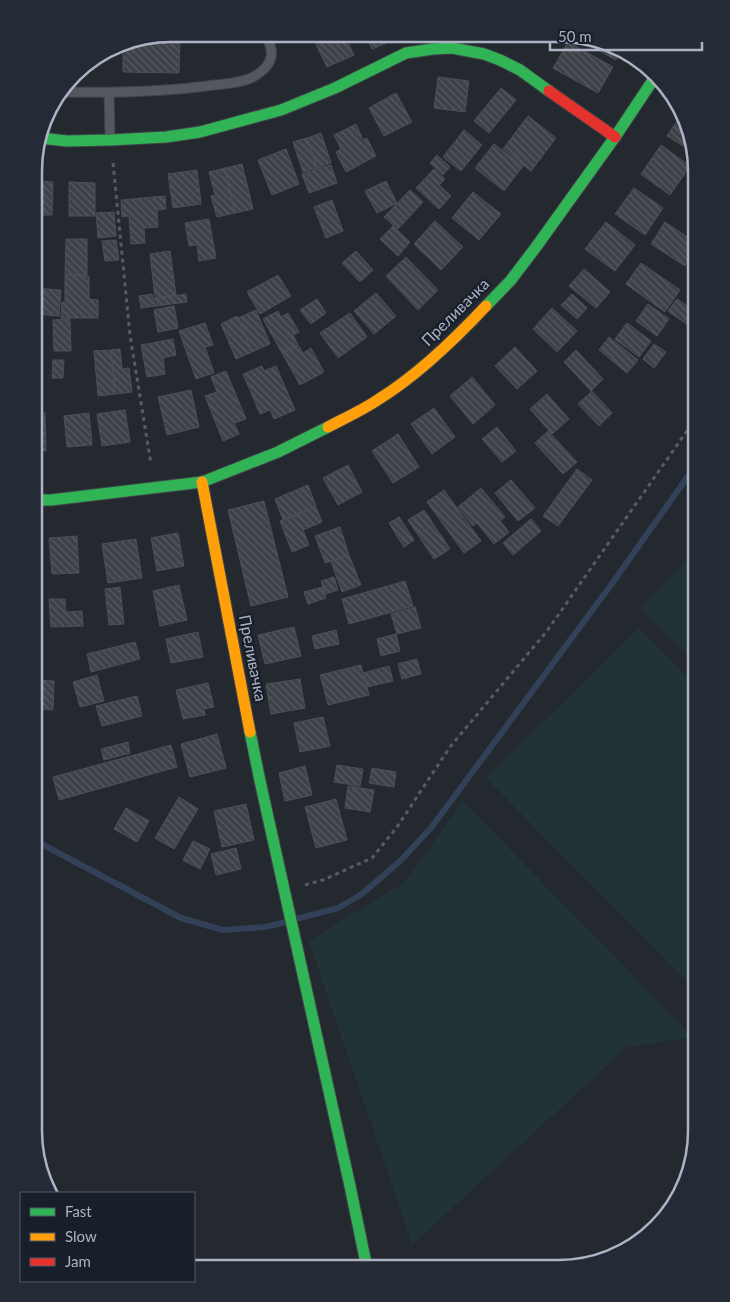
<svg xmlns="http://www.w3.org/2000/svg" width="730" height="1302" font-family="Lato,sans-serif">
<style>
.green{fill:#223336}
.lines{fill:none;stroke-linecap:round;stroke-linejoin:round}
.stream{stroke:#324158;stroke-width:6}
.building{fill:url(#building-back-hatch);stroke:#4b5058}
.lane-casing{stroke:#404349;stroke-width:11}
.fast-casing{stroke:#404349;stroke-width:13}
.slow-casing{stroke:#404349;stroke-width:13}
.jam-casing{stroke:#404349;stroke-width:13}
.path{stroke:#565c62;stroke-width:3;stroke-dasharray:4 4;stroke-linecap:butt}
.lane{stroke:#54575e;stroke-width:9}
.fast{stroke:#30b455;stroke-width:11}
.slow{stroke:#ff9f0a;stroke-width:11}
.jam{stroke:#e5322d;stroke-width:11}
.labels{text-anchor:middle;stroke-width:4.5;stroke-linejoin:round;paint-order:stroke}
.street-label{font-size:16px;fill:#acb4c3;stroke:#181f2a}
.rim{fill:none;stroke:#acb4c3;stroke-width:2.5}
</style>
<defs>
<pattern id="building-back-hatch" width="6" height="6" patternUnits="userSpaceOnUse" patternTransform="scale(1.25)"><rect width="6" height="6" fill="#3e4248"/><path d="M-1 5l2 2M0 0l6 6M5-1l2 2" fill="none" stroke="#575b61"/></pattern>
</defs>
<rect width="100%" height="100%" fill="#242930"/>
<path class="green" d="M696,551V663L640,607Z
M639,628L696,686V991L486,778Z
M463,801L693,1037L627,1047L412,1245L309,941L405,882Z"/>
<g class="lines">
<path class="stream" d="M34,840L181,918L223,930L265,927L286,922
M296,919L338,908L362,894L400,861L431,828L611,585L696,465"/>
</g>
<path class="building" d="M172,34H180L179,73L123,72V43Z
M316,35H344L354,55L327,67L312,36Z
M366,35H402L403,36L372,49Z
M579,36H585L620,53L616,60L578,39Z
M568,42L613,67L598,93L553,68Z
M438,77L469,81L465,112L434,108Z
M501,88L516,100L489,133L474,121Z
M396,93L412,122L384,136L369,108Z
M681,115L689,127L693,152L667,136Z
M528,116L556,138L531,171L503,149Z
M356,124L363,140L367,138L376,156L346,172L336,152L341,149L334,135Z
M464,130L482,145L461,171L443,157Z
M321,133L331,163L317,168L307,138Z
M307,138L317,168L303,172L293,142Z
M494,144L523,166L504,191L475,168Z
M661,145L690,166L670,195L641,174Z
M286,149L299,184L272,195L258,160Z
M437,155L450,167L443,175L430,163Z
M242,164L253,209L235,213L225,168Z
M331,165L337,183L309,193L302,174Z
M225,168L235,213L217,217L211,196L215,195L209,172Z
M434,169L445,179L439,185L451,196L439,209L416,188Z
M197,170L201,204L173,208L168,174Z
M35,181L53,182L52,215H43L42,230H35Z
M386,181L397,203L377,213L365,191Z
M69,182L95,183V216H69Z
M634,188L663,208L645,235L615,214Z
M410,190L423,202L398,229L384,217Z
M473,192L501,214L479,240L452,218Z
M165,196L166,209L157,210L158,227L144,228L145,243L131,244L129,216L122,217L121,200Z
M332,200L343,231L326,238L314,207Z
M114,212L116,236L98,238L96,213Z
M209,219L216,258L199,261L197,245L189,246L185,223Z
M435,221L463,247L441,270L414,244Z
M606,222L635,245L615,271L585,249Z
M665,222L696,243V249L685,266L651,244Z
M393,226L410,242L398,256L380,239Z
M66,239H87V275H65Z
M116,240L119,260L105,261L102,241Z
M170,251L176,295L155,298L150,254Z
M356,251L373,270L360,282L342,263Z
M406,257L438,290L418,310L386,276Z
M641,263L680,290L665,312L626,284Z
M584,269L610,292L596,308L569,286Z
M65,275L89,276V299L98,300V318H61L62,302H65Z
M278,275L291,296L260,314L247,292Z
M35,288L61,290L59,316L35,314Z
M376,293L396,316L374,334L354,311Z
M152,294L153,299L186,294L187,302L141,308L139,296Z
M572,294L587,308L577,319L561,305Z
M317,299L326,313L311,324L300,310Z
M677,299L696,312V327L695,330L668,311Z
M648,304L669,319L657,336L636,321Z
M174,306L178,328L158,332L154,310Z
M552,308L577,331L557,352L533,329Z
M256,310L270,344L252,352L238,318Z
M278,311L281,317L288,313L299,332L293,335L298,345L282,353L263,319Z
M350,313L367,337L338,358L320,333Z
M237,316L252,352L236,359L221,324Z
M70,319L71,351H54L53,320Z
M205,323L213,345L205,347L214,373L196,379L179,331Z
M627,323L651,341L639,357L615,339Z
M609,337L638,360L627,373L599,350Z
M173,339L176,355L163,358L165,374L147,377L141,345Z
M654,344L666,352L654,368L643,359Z
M298,345L303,353L311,348L324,372L300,385L282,353Z
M515,347L537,371L517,389L495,366Z
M120,349L122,369L129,368L132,392L115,394L111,350Z
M111,350L115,394L98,396L94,351Z
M576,350L603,379L591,391L564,362Z
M53,360H64L63,378H52Z
M262,366L264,371L276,366L295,410L274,419L270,410L260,414L243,374Z
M226,371L246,419L234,423L239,434L223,441L205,396L217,392L211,377Z
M472,377L495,405L473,424L450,396Z
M191,390L199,427L167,435L158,397Z
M592,391L612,413L599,426L578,404Z
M547,394L569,419L552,434L530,409Z
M434,408L455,437L432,454L411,424Z
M125,410L130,442L102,446L97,414Z
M35,413H45L46,451H35Z
M89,413L92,445L67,447L64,416Z
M497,427L516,451L502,462L482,439Z
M548,431L577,462L563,474L535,443Z
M398,434L419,467L393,483L372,451Z
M348,465L362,492L338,505L323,478Z
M577,469L592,480L558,526L543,516Z
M511,480L535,508L518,521L495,493Z
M308,485L316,506L283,520L275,499Z
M481,488L505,517L500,521L509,532L494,544L477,523L473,526L458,507Z
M444,490L481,541L464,553L427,502Z
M264,501L288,597L251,606L228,510Z
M316,507L322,522L303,530L309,545L292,552L280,521Z
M424,510L450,549L434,559L408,520Z
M399,517L414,540L404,547L389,523Z
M531,519L541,531L513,555L503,543Z
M340,527L349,555L325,563L315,536Z
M178,533L184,566L157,571L151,538Z
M77,536L79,573L52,574L49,538Z
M136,539L142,578L108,583L102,544Z
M349,555L361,585L342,592L331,561Z
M34,569H37L36,620H34Z
M334,577L338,590L325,594L321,581Z
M405,581L413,606L349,624L342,599Z
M179,585L187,620L160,626L153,591Z
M120,587L124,624L109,625L105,589Z
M323,587L326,598L308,604L304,592Z
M49,599H65L66,612L82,611L83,626L51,627Z
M415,607L421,628L397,634L391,614Z
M294,627L301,656L265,664L258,635Z
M336,630L339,644L315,649L312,636Z
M198,632L203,657L171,663L166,639Z
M396,634L400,651L381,656L377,639Z
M135,642L140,659L91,672L87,654Z
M417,659L421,674L402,679L398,664Z
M361,665L369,695L328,705L320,675Z
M389,666L393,681L367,687L363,673Z
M97,675L104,701L80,707L73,682Z
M300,679L305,708L271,714L266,684Z
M37,680L54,681L53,710L37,709Z
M208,683L214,707L204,709L205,715L183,719L176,690Z
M137,696L142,716L102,726L96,706Z
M323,717L330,746L300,752L294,723Z
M217,734L226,768L190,777L181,744Z
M128,742L130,753L104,760L101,749Z
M171,745L177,767L59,800L53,777Z
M337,765L363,769L360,786L334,782Z
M305,766L312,795L285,801L279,773Z
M372,768L396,772L394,787L369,783Z
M348,786L374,790L370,812L345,808Z
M179,797L198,809L174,849L155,838Z
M336,799L347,840L316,848L305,807Z
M246,804L254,840L222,847L214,811Z
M126,808L149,821L137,842L114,829Z
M193,841L210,849L200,869L183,860Z
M236,848L241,869L216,875L211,854Z"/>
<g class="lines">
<g class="lane-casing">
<path id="lane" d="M62,92C113,93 164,92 214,85C226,84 240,83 251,78C258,75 268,67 270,60C274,52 269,42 266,34
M109,93L110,138"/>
</g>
<g class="fast-casing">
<path id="fast" d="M40,138L67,141L111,140L166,137L200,132L281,110L335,88L406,53L433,49L452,48L484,54L500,60L520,70L549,91
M486,306L511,280L536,247L615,137L655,77
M34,500H51L202,482L278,452L328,427
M250,732L260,781L350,1186L367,1268"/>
</g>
<g class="slow-casing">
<path id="slow" d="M328,427C345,418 363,410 379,399C418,375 455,339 486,306
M202,482L250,732"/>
</g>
<g class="jam-casing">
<path id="jam" d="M549,91L615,137"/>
</g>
<path class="path" d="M113,163L130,335L151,464
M305,885L323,880L372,858L397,827L450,747L547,631L696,418"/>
<use href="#lane" class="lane"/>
<use href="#fast" class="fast"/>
<use href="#slow" class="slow"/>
<use href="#jam" class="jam"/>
</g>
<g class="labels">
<g class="street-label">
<text transform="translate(455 312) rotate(-45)" y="6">Преливачка</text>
<text transform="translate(253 658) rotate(79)" y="6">Преливачка</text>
</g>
</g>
<path d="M0 0H730V1302H0ZM171 42H559A129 129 0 0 1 688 171V1131A129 129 0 0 1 559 1260H171A129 129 0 0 1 42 1131V171A129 129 0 0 1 171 42Z" fill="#242b36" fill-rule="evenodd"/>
<path class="rim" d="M171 42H559A129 129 0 0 1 688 171V1131A129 129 0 0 1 559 1260H171A129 129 0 0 1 42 1131V171A129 129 0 0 1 171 42Z"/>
<rect x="20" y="1192" width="175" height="90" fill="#181f2a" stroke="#535b67"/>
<rect x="30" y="1208" width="25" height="8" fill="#30b455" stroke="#535b67"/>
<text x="65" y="1217" font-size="15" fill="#acb4c3">Fast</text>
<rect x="30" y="1233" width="25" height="8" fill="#ff9f0a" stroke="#535b67"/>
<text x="65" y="1242" font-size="15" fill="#acb4c3">Slow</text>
<rect x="30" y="1258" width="25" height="8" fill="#e5322d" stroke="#535b67"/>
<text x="65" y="1267" font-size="15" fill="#acb4c3">Jam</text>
<path d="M550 42v8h152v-8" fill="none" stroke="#acb4c3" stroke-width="2.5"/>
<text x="558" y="42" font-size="15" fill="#acb4c3" stroke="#181f2a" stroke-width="4" paint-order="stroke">50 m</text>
</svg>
